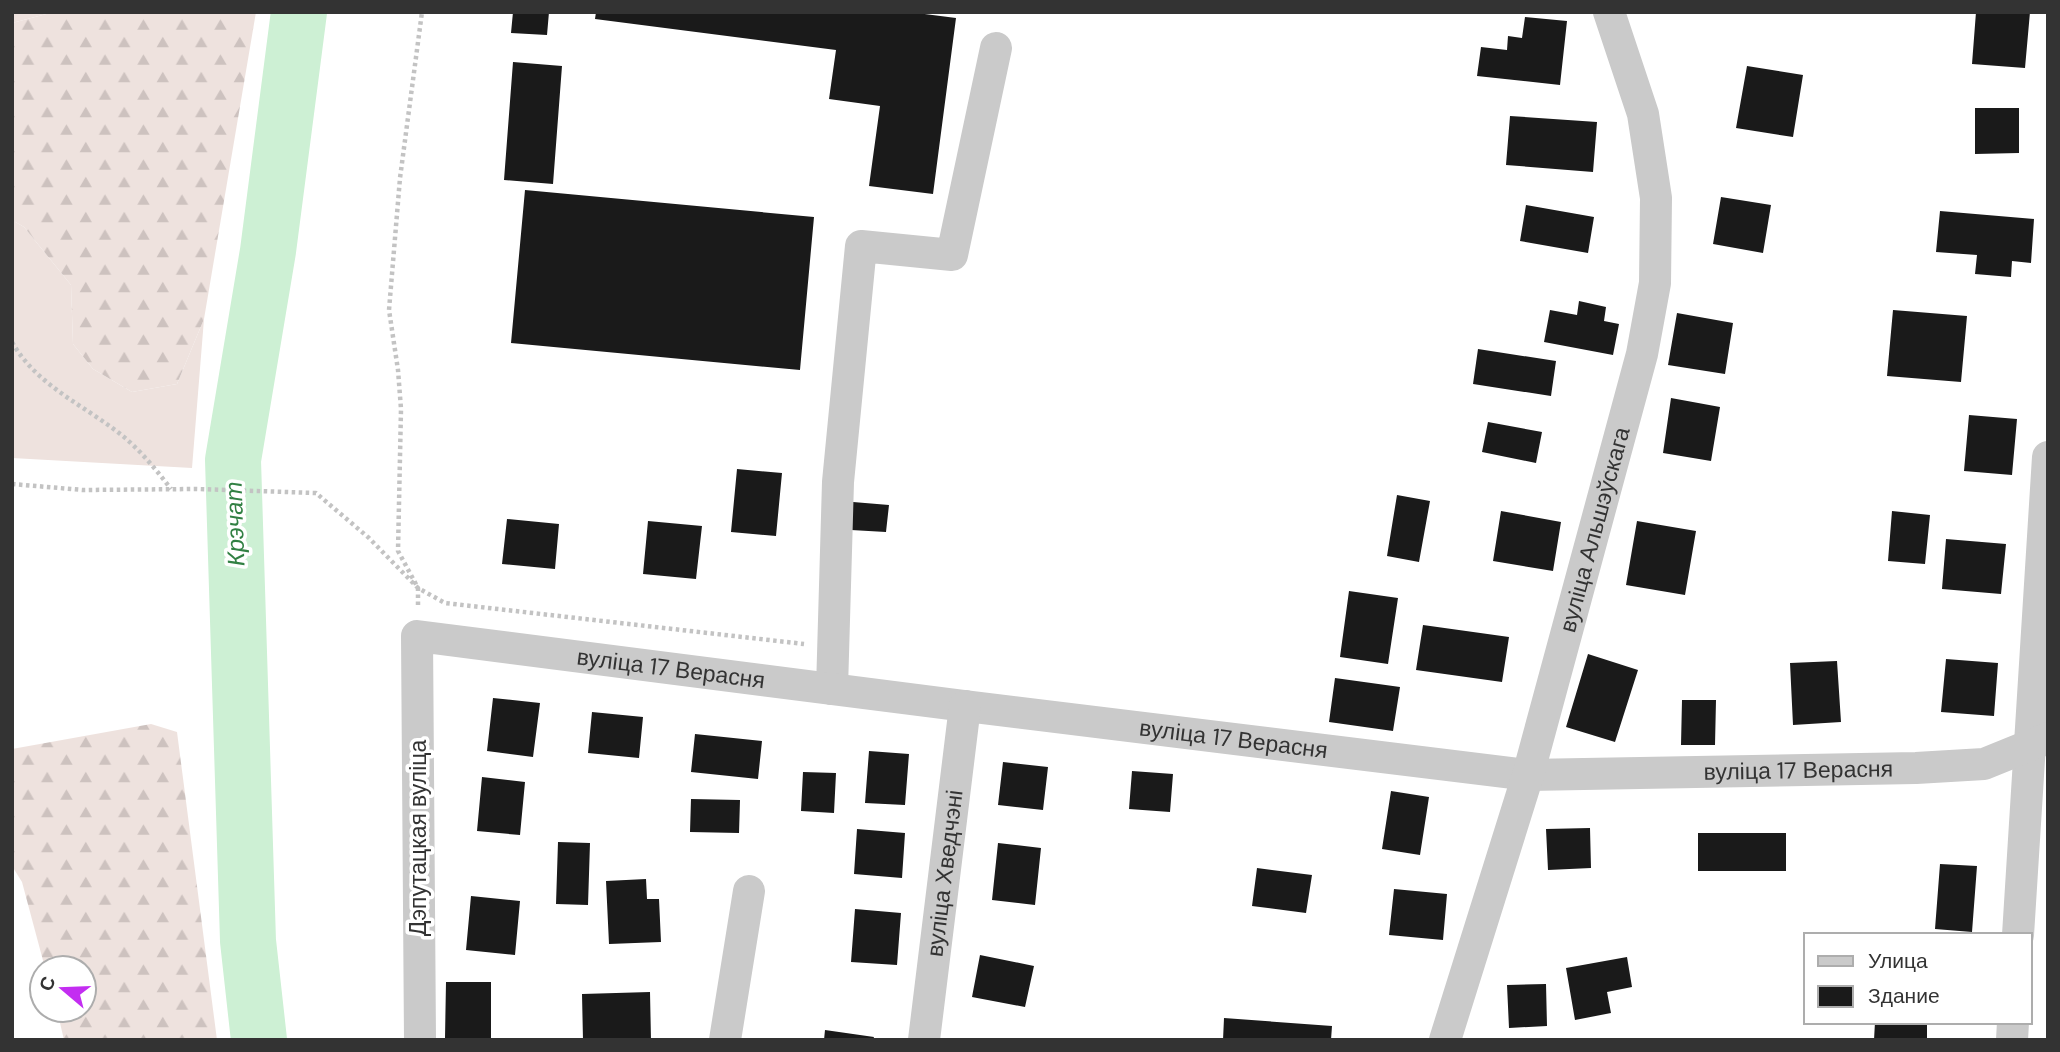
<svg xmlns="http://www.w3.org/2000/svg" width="2060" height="1052" font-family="'DM Sans',sans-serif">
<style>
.grass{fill:#eee2de}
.forest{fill:url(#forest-firs)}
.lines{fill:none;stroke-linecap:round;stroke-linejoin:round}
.river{stroke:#cdf0d4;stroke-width:56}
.building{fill:#1a1a1a}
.path{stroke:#c3c3c3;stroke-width:4.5;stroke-dasharray:3.5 3.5;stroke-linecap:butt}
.minor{stroke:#cacaca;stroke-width:32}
.labels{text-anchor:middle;stroke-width:7;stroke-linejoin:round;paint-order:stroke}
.street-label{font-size:23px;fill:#333;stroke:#fff}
.water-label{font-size:24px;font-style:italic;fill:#318043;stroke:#fff}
</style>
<defs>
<pattern id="forest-firs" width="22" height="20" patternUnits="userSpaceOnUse" patternTransform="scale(1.75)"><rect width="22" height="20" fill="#eee2de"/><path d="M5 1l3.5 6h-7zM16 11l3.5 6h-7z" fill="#cdc2bf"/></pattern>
</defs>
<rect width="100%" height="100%" fill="#fff"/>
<path class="grass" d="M12,12H54L12,23Z
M12,220L24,227L71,285L73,344L93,369L132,392L177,384L204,319L192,468L12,458Z"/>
<path class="forest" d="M54,12H256L204,319L177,384L132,392L93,369L73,344L71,285L24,227L12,220V23Z
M151,724L177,732L217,1040H64L57,1010H84V968H45L22,882L12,866V749Z"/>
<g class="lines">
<path class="river" d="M259,1040L248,941L233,460L268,251L299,12"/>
</g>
<path class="building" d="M513,12H549L547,35L511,33Z
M596,12H909L956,18L933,194L869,186L880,106L829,99L836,50L595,19Z
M1976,12H2030L2025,68L1972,64Z
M1525,17L1567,21L1560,85L1477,76L1481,47L1507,50L1508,36L1522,38Z
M513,62L562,66L553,184L504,180Z
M1747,66L1803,75L1793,137L1736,128Z
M1975,108H2019V153L1975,154Z
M1510,116L1597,122L1593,172L1506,165Z
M525,190L814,217L800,370L511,343Z
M1721,197L1771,205L1763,253L1713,244Z
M1526,205L1594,217L1588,253L1520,241Z
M1940,211L2034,219L2031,263L2012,261L2011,277L1975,274L1977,255L1936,252Z
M1579,301L1606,307L1604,321L1619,324L1613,355L1544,342L1550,310L1577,315Z
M1893,310L1967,316L1961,382L1887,376Z
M1677,313L1733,323L1725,374L1668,365Z
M1478,349L1556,361L1551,396L1473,384Z
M1671,398L1720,407L1711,461L1663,453Z
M1969,415L2017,419L2012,475L1964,471Z
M1488,422L1542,432L1536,463L1482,452Z
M737,469L782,473L776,536L731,532Z
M1397,495L1430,501L1419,562L1387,556Z
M853,502L889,505L886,532L851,530Z
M1501,511L1561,522L1553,571L1493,561Z
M1892,511L1930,515L1925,564L1888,561Z
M507,519L559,524L555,569L502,564Z
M648,521L702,526L696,579L643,574Z
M1637,521L1696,531L1685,595L1626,585Z
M1946,539L2006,544L2001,594L1942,589Z
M1349,591L1398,598L1388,664L1340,657Z
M1423,625L1509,637L1502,682L1416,670Z
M1588,654L1638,670L1615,742L1566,727Z
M1946,659L1998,663L1994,716L1941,712Z
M1837,661L1841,722L1793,725L1790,663Z
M1335,678L1400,687L1393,731L1329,722Z
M493,698L540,703L533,757L487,751Z
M1682,700H1716L1715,745H1681Z
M592,712L643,717L639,758L588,753Z
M695,734L762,741L758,779L691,772Z
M869,751L909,754L905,805L865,803Z
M1003,762L1048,767L1043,810L998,805Z
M1132,771L1173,774L1170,812L1129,809Z
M803,772L836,773L834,813L801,811Z
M482,777L525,782L520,835L477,831Z
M1391,791L1429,797L1420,855L1382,849Z
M691,799L740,800L739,833L690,832Z
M1590,828L1591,868L1548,870L1546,829Z
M857,829L905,833L902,878L854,874Z
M1698,833H1786V871H1698Z
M558,842L590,843L588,905L556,904Z
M998,843L1041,848L1035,905L992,900Z
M1940,864L1977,866L1972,932L1935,929Z
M1257,868L1312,875L1306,913L1252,906Z
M646,879L647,899H659L661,942L609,944L606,881Z
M1394,889L1447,894L1443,940L1389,935Z
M471,896L520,901L515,955L466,950Z
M855,909L901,913L897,965L851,962Z
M980,955L1034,966L1025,1007L972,997Z
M1627,957L1632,987L1607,992L1611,1013L1575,1020L1566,968Z
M446,982H491V1039L445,1038Z
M1546,984L1547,1026L1509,1028L1507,985Z
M650,992L651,1040H583L582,994Z
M1224,1018L1332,1026L1331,1040H1223Z
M1875,1022H1927V1040H1874Z
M825,1030L874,1037L873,1040H824Z"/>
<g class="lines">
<path class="path" d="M12,342C35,383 79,403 115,430C137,446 154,467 171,489
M12,484L83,490L197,489L316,493L369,538L418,588L445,603L804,644
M418,605V588L398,551L401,409L398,370L389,310L400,178L422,12"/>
<g class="minor">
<path d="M832,689L838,482L861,246L952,255L996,48"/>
<path d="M2018,935L2048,457"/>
<path id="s1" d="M420,1040L417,636L965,706L1528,775L1916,768L1984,764L2048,738"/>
<path d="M725,1040L749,891"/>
<path id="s2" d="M924,1040L965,706"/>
<path id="s3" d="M1445,1040L1528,775L1642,354L1655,283L1656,198L1643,114L1609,12"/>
<path d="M2012,1040L2013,1022"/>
</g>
</g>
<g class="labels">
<g class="street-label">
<text dy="8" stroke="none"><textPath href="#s3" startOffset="532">вуліца Альшэўскага</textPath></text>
<text dy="8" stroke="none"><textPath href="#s1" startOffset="660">вуліца 17 Верасня</textPath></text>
<text dy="8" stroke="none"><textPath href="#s1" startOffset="1227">вуліца 17 Верасня</textPath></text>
<text dy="8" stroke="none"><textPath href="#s1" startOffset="1794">вуліца 17 Верасня</textPath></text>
<text transform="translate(418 838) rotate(-90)" y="8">Дэпутацкая вуліца</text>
<text dy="8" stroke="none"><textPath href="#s2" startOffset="168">вуліца Хведчэні</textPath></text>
</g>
<g class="water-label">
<text transform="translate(235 524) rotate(-92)" y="8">Крэчат</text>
</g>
</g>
<rect width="2060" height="1052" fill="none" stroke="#333333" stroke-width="28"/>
<rect x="1804" y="933" width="228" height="91" fill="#ffffff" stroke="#adadad" stroke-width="2"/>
<rect x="1818" y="956" width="35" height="10" fill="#cacaca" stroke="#adadad" stroke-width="2"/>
<text x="1868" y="968" font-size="21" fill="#333333">Улица</text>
<rect x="1818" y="986" width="35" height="21" fill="#1a1a1a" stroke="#adadad" stroke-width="2"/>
<text x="1868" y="1003" font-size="21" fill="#333333">Здание</text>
<g transform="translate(63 989) rotate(289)"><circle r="33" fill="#ffffff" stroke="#adadad" stroke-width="2"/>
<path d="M0-5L12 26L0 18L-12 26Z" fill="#c32df1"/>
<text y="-10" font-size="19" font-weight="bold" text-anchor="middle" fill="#333333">С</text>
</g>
</svg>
